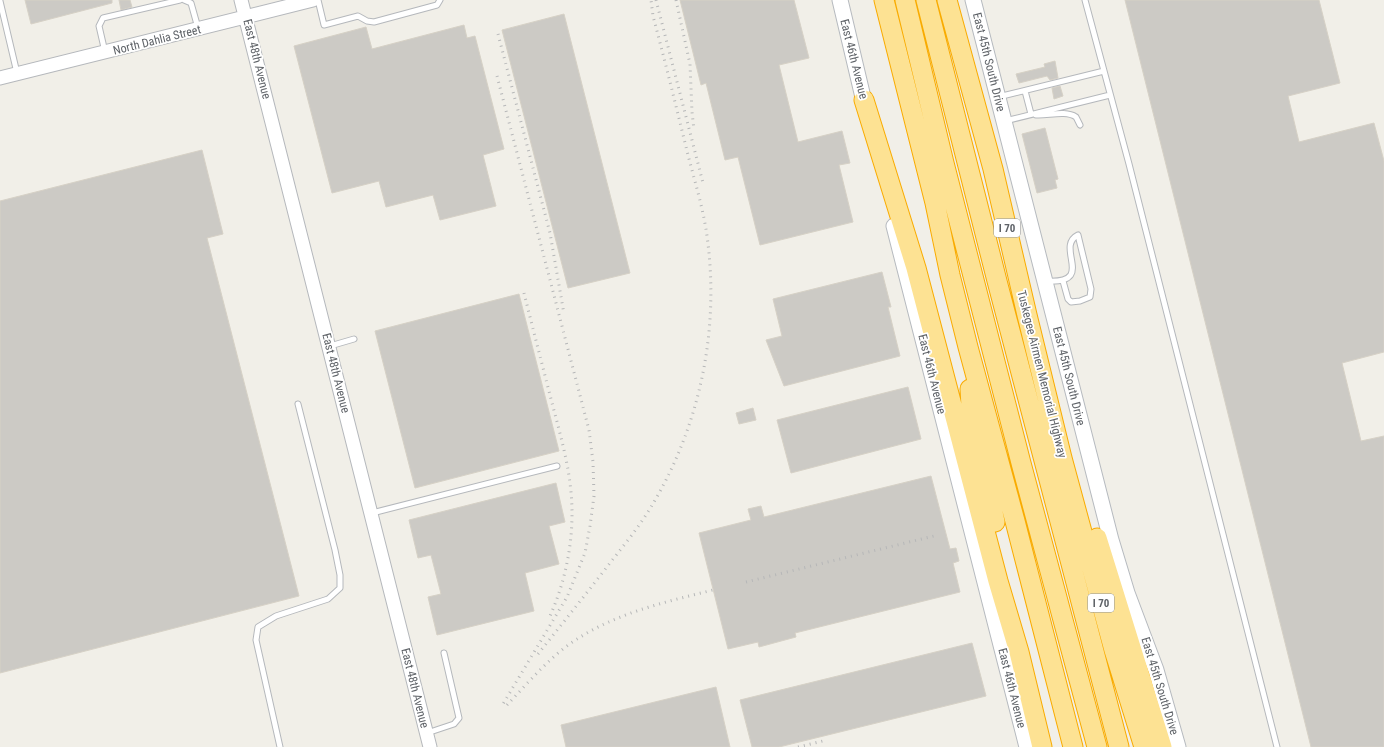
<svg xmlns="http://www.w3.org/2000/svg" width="1384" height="747" font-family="'Roboto Condensed',sans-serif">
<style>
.building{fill:#cccac5;stroke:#d6d1c6}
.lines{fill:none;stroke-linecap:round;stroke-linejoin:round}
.service-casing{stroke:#b5b8bc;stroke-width:7}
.tertiary-casing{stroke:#b5b8bc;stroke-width:15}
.secondary-casing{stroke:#b6babf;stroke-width:17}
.motorway-casing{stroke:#f9ab00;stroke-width:21}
.service{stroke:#fff;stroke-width:5}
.tertiary{stroke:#fff;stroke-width:13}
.secondary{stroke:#fff;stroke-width:15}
.motorway{stroke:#fde293;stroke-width:19}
.rail{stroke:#b6b7b8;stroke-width:3;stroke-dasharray:1 5;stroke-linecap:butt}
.labels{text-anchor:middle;stroke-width:3.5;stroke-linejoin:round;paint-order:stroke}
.shield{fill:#fff;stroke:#8f9295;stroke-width:1}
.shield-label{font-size:11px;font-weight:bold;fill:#5f6368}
.street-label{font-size:12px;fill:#5f6368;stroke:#fff}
</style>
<rect width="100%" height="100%" fill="#f1efe8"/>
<path class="building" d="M25,0H112V3L31,24Z
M119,0H130L132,7L121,10Z
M680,0H794L809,58L779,65L798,142L842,131L850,163L839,165L853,222L760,245L738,157L725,160L706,83L701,85Z
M1125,0H1319L1340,83L1288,96L1299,142L1374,123L1384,161V352L1342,363L1361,441L1384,436V747H1311Z
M564,14L630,273L568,288L502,30Z
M464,25L467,38L475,36L504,149L483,155L496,206L440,220L433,195L386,207L379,181L332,193L294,46L366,27L372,49Z
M1055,61L1058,78L1050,80L1047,76L1019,83L1016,74L1045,67L1044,64Z
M1060,86L1063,96L1054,99L1052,88Z
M1045,128L1058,179L1055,180L1057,188L1037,193L1022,134Z
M202,150L223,234L207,238L299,596L0,673V201Z
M882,272L891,307H888L900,356L784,386L766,340L782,336L773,299Z
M519,294L559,451L415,488L375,331Z
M908,387L921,439L791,473L777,420Z
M753,408L756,420L739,424L736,413Z
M931,476L950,549L956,548L959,561L953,563L960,592L795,633L796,637L759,647L758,642L728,649L699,533L751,520L748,509L761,506L764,517Z
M556,483L565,522L549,526L559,564L525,573L534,611L437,635L428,597L441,594L431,555L418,558L409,520Z
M972,643L986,696L779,747H752L740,700Z
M716,687L730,747H566L561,725Z"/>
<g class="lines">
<g class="service-casing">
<path id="service" d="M184,0L191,3L198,28
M318,0L324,25L358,16L367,21L374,22L437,5L440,0
M1085,0L1129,164L1277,747
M0,1L17,73
M105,52L99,26L103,18L180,0
M1025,91L1031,114
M998,97L1104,71
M1036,115C1048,116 1065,110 1076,117L1080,125
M1005,121L1110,95
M1046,281C1097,284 1054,247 1078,235L1091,289L1090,297L1080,301L1071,302L1068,299L1063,281
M330,346L354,339
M372,513L557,466
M427,733L454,724L459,718L444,653
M280,747L256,640L258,627L276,616L328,599L340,588V575L335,550L298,404"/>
</g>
<g class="tertiary-casing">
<path id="tertiary" d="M241,0L430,747
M0,78L313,0"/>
</g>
<g class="secondary-casing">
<path id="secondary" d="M840,0L866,110
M973,0L1111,540L1127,593L1156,670L1178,747
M894,226L1027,747"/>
</g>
<g class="motorway-casing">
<path id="motorway" d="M884,0L935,203L950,275L968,347L1015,521L1073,747
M905,0L944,163L1021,463L1097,747
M926,0L997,281L1119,747
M947,0L993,169L1027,315L1062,458L1114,650L1144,747
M864,100L916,268L998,581L1019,652L1042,747
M970,389L971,406L995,522
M1097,538L1162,747"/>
</g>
<use href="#service" class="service"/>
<use href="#tertiary" class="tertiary"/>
<use href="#secondary" class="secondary"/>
<use href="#motorway" class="motorway"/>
<path class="rail" d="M656,0L703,183
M676,0L690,64L692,112L694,130
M498,34L550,233L564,314
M497,76L589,430L593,462L594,496L590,526L585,553L567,597L503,704
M524,293C533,329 542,364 551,399C559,430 568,460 571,492C575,534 567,578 550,616
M746,582L938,535
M538,654C562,624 586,594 610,563C624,545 639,527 651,507C700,426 720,330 707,236C703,207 694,179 687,151C676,106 665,61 653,16L651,0
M507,705C525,686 543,665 563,649C607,615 661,603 713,590
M798,747L823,741"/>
</g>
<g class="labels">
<g class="shield">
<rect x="994" y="219" width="26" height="18" rx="3"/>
<rect x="1088" y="594" width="26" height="18" rx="3"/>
</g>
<g class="shield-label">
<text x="1007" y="232">I 70</text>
<text x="1101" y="607">I 70</text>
</g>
<g class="street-label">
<text transform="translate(157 40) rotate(-14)" y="4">North Dahlia Street</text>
<text transform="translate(257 59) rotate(76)" y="4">East 48th Avenue</text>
<text transform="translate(854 59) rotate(76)" y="4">East 46th Avenue</text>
<text transform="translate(989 62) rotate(76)" y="4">East 45th South Drive</text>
<text transform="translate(336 373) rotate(76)" y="4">East 48th Avenue</text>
<text transform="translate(932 374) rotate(76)" y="4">East 46th Avenue</text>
<text transform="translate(1042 374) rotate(76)" y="4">Tuskegee Airmen Memorial Highway</text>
<text transform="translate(1069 376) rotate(76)" y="4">East 45th South Drive</text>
<text transform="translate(1160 686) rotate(73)" y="4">East 45th South Drive</text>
<text transform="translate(415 688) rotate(76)" y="4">East 48th Avenue</text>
<text transform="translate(1012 688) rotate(76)" y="4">East 46th Avenue</text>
</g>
</g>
</svg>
